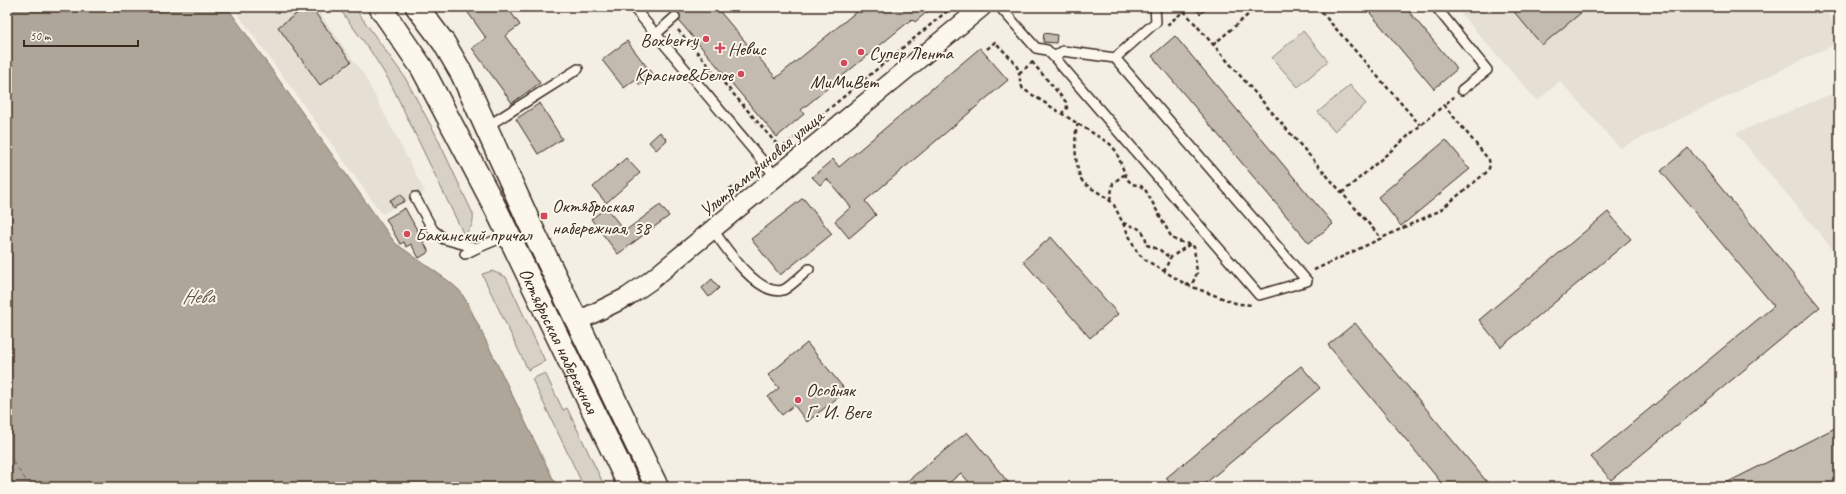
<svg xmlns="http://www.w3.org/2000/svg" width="1846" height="494" font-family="Caveat,sans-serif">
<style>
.built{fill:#e5dfd4}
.green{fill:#d8d1c6;stroke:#8a7e72}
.water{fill:#afa69a;stroke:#817468}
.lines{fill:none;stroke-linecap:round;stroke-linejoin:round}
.ferry{stroke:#645549;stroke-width:1;stroke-dasharray:5 4;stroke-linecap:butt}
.building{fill:#c3bbb0;stroke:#3b2a1e}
.service-casing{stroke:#3b2a1e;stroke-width:12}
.minor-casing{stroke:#3b2a1e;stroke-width:21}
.primary-casing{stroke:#3b2a1e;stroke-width:25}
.path{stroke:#3b2a1e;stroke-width:2.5;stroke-dasharray:4 3;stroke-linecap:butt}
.service{stroke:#fbf7ec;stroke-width:9}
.minor{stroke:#fbf7ec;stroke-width:18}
.primary{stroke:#fbf7ec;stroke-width:22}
.poi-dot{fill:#d1495b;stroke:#fbf7ec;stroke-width:1.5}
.labels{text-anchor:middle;stroke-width:4;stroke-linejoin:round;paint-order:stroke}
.poi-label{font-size:19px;fill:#3b2a1e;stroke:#fbf7ec;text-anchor:start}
.street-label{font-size:19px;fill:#3b2a1e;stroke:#fbf7ec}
.water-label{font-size:20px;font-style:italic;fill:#645549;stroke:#fbf7ec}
</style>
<rect width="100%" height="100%" fill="#f3efe4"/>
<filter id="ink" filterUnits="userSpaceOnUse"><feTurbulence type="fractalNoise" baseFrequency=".025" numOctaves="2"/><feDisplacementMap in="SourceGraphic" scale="8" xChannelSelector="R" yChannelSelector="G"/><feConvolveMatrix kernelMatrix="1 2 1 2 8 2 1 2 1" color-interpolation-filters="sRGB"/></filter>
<g filter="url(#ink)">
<path class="built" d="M233,7H315L364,75L425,192L382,214Z
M1455,7H1822L1839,28V42L1620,148L1560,81L1537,101Z
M1839,91V257L1736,133Z"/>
<path class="green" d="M338,7H354L404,76L435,133L473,214C474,224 471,228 464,235L390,82L370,50Z
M1303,31L1328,61L1298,87L1272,58Z
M1350,85L1366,104L1334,131L1318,112Z
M492,271L506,277L545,361L528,370L482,274Z
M545,373L563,410L567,408L605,487H584L532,379Z"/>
<path class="water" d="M7,7H227L395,243L450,282L460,291L467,302L557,487H7Z"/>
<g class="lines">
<path class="ferry" d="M7,454L31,487"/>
</g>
<path class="building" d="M306,7H311L351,62L320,85L278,27Z
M464,7H507L520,25L505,36L540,83L512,103L472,48L486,38Z
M673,7H716L776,78L862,7H933L915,22L912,19L801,110L804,114L777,137L670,10Z
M1194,7H1209L1200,14Z
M1365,7H1405L1457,69L1434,89Z
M1510,7H1588L1542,45Z
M1044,33L1057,35L1056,43L1043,42Z
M1175,36L1333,224L1309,243L1152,56Z
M627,41L653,75L640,85L636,79L624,88L602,60Z
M980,48L1008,80L865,201L876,215L849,238L835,221L851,207L827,179L820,185L812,177L833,159L839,167Z
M540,103L562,139L538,154L516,119Z
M660,132L667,140L656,150L649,142Z
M1446,140L1470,169L1401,226L1378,197Z
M1688,148L1820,307L1611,480L1591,457L1774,306L1661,171Z
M626,158L640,173L606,203L593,187Z
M401,194L405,201L393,207L390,200Z
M803,198L832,234L780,275L751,239Z
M660,205L669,216L618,254L591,219L606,208L625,231Z
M405,208L429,252L419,258L411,244L406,247L404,242L400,244L386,219Z
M1608,212L1631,239L1501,347L1479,320Z
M1051,237L1118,314L1090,338L1023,261Z
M712,279L719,288L709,297L702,288Z
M1355,323L1487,482L1480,487H1433L1440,481L1328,345Z
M807,343L846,391L807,422L794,405L782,415L768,397L779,388L768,375Z
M1301,366L1320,388L1201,487H1173L1166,478Z
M1839,426V484L1833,487H1718Z
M967,432L1012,487H973L961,473L944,487H900Z"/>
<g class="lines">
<g class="service-casing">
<path id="service" d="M633,7L776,177
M1000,7L1036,48L1047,50L1054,57L1259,295L1307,281L1115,58
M1436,7L1487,70L1462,90
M656,34L675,17
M1054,57L1063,51L1115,58L1156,22L1155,7
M486,127L578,69
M415,197L433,230L444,239L477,248L508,235
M713,230C725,247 758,297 783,290C789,288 803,274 809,269
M465,254L477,248"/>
</g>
<g class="minor-casing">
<path id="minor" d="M576,322L627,297L650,281L982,7"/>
</g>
<g class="primary-casing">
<g id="primary">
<path id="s1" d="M380,7L422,68L497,211L630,487"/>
<path d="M417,7L444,43L462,74L530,224L657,487"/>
</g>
</g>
<path class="path" d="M659,7L663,12
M1317,7L1420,125
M1184,11L1382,239
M1167,25L1189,7
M678,30L781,149
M1213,45L1257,7
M987,49L995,42C1002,50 1012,58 1017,67C1021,75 1018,79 1023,89L1110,144L1116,151L1127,179L1132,184L1141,186L1146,191L1172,238C1179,243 1188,242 1194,247L1197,273L1193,282L1187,285L1144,259L1137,252L1114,205C1106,195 1094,191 1084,183C1075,175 1073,134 1078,124
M1032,62L1066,102L1067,108L1062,113
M1019,73L1033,62
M772,156L952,7
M729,189L735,187L756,170
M1342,193L1444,105
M1110,200L1113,183L1125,174
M1123,223C1139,229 1144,227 1147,245L1160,250L1170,258
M1314,270L1439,211L1488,171L1490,165L1489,160L1444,105L1454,97
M1164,272L1170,258L1190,244
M1187,285L1238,304L1253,305"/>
<use href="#service" class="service"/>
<use href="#minor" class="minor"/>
<use href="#primary" class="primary"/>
</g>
</g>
<g class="poi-dot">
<circle cx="706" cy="39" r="4"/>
<path d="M718 42h4v4h4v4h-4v4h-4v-4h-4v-4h4z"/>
<circle cx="861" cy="52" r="4"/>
<circle cx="844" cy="63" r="4"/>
<circle cx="741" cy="74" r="4"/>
<rect x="540" y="212" width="8" height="8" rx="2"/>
<circle cx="407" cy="234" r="4"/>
<circle cx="798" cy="400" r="4"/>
</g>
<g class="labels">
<g class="poi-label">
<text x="698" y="46" text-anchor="end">Boxberry</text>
<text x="728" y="55">Невис</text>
<text x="869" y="59">Супер Лента</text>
<text x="733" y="81" text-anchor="end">Красное&amp;Белое</text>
<text x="844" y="88" text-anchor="middle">МиМиВет</text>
<text x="552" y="212">Октябрьская<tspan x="552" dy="22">набережная, 38</tspan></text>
<text x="415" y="241">Бакинский причал</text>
<text x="806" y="396">Особняк<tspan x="806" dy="22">Г. И. Веге</tspan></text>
</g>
<g class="street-label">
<text transform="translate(761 163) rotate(-40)" y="7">Ультрамариновая улица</text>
<text dy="7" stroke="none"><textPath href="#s1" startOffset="379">Октябрьская набережная</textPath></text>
</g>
<g class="water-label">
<text x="198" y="303">Нева</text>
</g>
</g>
<rect width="1846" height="494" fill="none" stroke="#fbf7ec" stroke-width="24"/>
<rect x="12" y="12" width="1822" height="470" fill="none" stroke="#3b2a1e" stroke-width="1.5" filter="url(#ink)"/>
<path d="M24 40v6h114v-6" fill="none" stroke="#3b2a1e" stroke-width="2"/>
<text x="30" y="40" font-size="12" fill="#3b2a1e" stroke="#fbf7ec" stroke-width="3" paint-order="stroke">50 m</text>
</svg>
